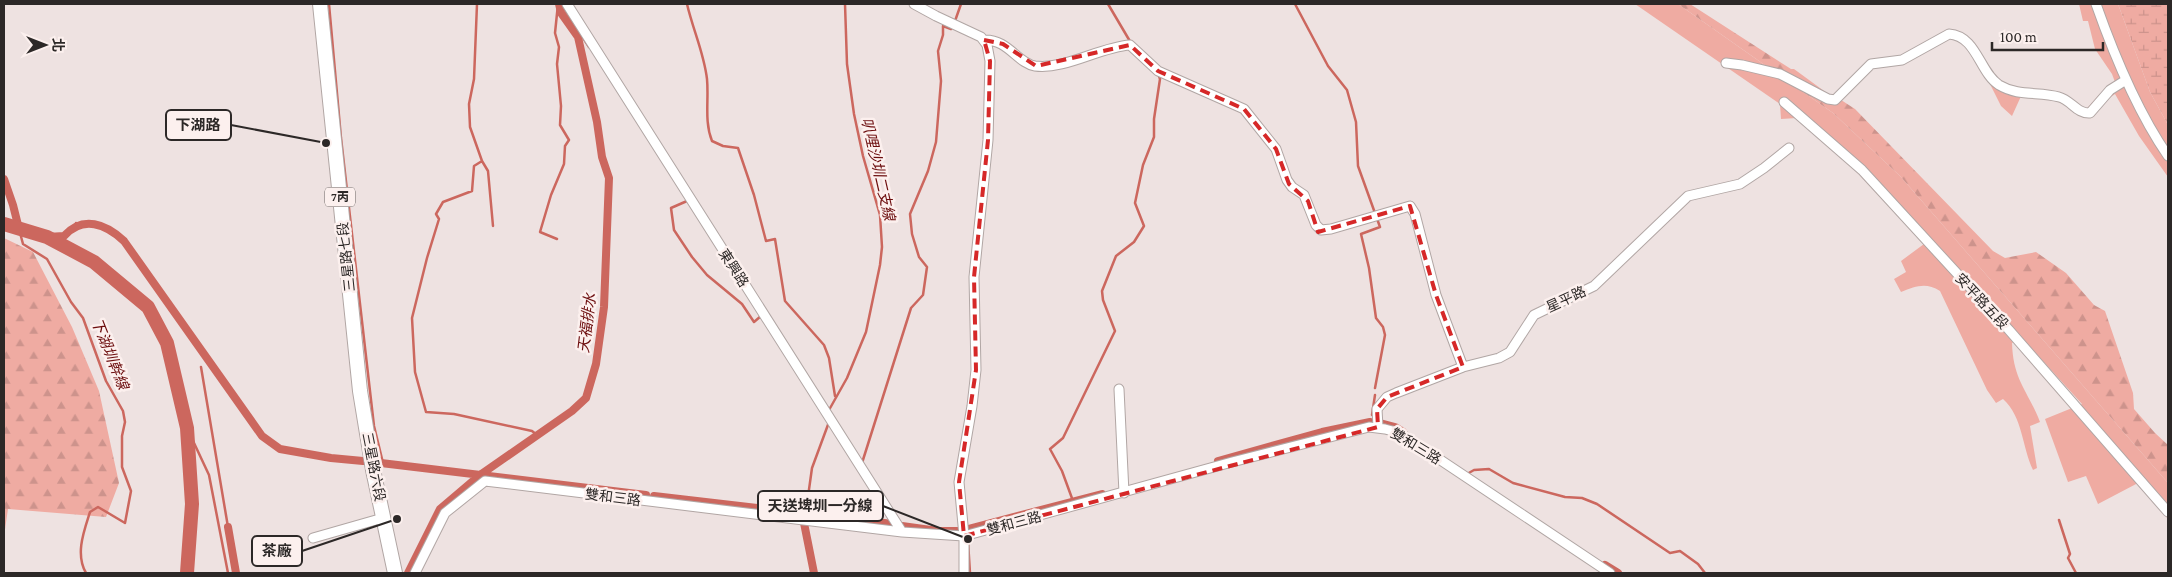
<svg xmlns="http://www.w3.org/2000/svg" width="2172" height="577" font-family="'Crimson Pro','Noto Sans TC',serif">
<style>
.grass{fill:#efaba2}
.forest{fill:url(#forest-firs)}
.wetland{fill:url(#wetland-marsh)}
.lines{fill:none;stroke-linecap:round;stroke-linejoin:round}
.stream{stroke:#cc675e;stroke-width:2.5}
.canal{stroke:#cc675e;stroke-width:8}
.river{stroke:#cc675e;stroke-width:14}
.street-casing{stroke:#b1a6a4;stroke-width:11}
.primary-casing{stroke:#b1a6a4;stroke-width:16}
.street{stroke:#fff;stroke-width:9}
.primary{stroke:#fff;stroke-width:14}
.marked{fill:none;stroke:#d62828;stroke-width:4;stroke-dasharray:10 6;stroke-linejoin:round}
.labels{text-anchor:middle;stroke-width:5;stroke-linejoin:round;paint-order:stroke}
.shield{fill:#fcf0ee;stroke:#6a6463;stroke-width:1}
.shield-label{font-size:12px;font-weight:bold;fill:#2c2827}
.street-label{font-size:14px;fill:#2c2827;stroke:#fcf0ee}
.water-label{font-size:15px;font-style:italic;fill:#6c0d0e;stroke:#fcf0ee}
.leader{fill:none;stroke:#2c2827;stroke-width:2}
.callout-dot{fill:#2c2827;stroke:#fcf0ee;stroke-width:2}
.callout{fill:#fcf0ee;stroke:#2c2827;stroke-width:2}
.callout-label{font-size:15px;text-anchor:middle;font-weight:bold;fill:#2c2827}
</style>
<defs>
<pattern id="forest-firs" width="22" height="20" patternUnits="userSpaceOnUse" patternTransform="scale(1.25)"><rect width="22" height="20" fill="#efaba2"/><path d="M5 1l3.5 6h-7zM16 11l3.5 6h-7z" fill="#cd938c"/></pattern>
<pattern id="wetland-marsh" width="20" height="14" patternUnits="userSpaceOnUse" patternTransform="scale(1.25)"><rect width="20" height="14" fill="#efaba2"/><path d="M1 5h8M5 5V1M11 12h8M15 12V8" fill="none" stroke="#cd938c"/></pattern>
</defs>
<rect width="100%" height="100%" fill="#eee2e1"/>
<path class="grass" d="M1635,4H1678L1833,113L1900,176L2168,483V519L2138,483L2098,504L2086,476L2068,482L2045,419L2082,404L2021,337L2012,343C2013,380 2028,391 2040,422L2030,426L2037,468L2033,470C2022,447 2023,417 2003,399L1996,403L1987,390L1940,291C1926,282 1916,286 1901,292L1894,279L1906,272L1901,261L1924,244L1855,170L1797,118L1781,119L1780,104Z
M2079,4H2118L2150,92L2168,125V177L2139,136L2115,94L2099,105L2090,118L2083,113L2098,96L2115,82L2112,74L2095,49L2088,21H2083Z
M1989,82L2022,94L2012,116L2001,106Z"/>
<path class="forest" d="M1678,4H1690L1791,69H1794L1835,99L1838,98L1855,109L1993,251L2005,258L2036,252L2066,273L2094,305L2105,311L2133,393L2134,409L2155,433L2168,445V483L1900,176L1833,113Z
M4,238L33,252L72,327L99,391L119,483L106,517L8,509L4,536Z"/>
<path class="wetland" d="M2118,4H2168V125L2150,92Z"/>
<g class="lines">
<path class="stream" d="M329,4L341,138L374,426L383,463
M477,4L474,79L469,104L470,127L482,161L474,166L472,191L443,202L436,214L439,219L427,258L412,318L415,372L426,412L454,414L532,431L537,435
M561,4L589,47
M687,4C693,30 704,53 707,79C709,100 704,121 712,141L723,146L738,148L754,195L766,241L775,239L785,301L824,345L829,358L835,396
M1108,4L1131,43
M1295,4L1328,66L1347,90L1356,122L1358,166L1380,227L1361,234L1369,268L1376,318L1383,327L1385,335L1375,388
M955,21L961,4
M482,161L488,171L493,226
M687,201L671,208L674,230L692,257L707,275L742,304L754,322L761,316L762,318
M76,226V223
M19,229L23,244L47,259L71,302L83,318L106,381L123,411L125,422L122,436V467L131,491L125,523L98,507L90,512C84,531 75,554 86,573
M557,239L540,232L551,195L564,164L565,146L569,140L560,125L561,106L557,64L559,47L555,33L558,4
M201,367L228,527
M829,410L847,378L866,332L880,265L882,247L880,215L863,156L854,114L847,64L845,4
M1372,415L1375,395
M187,428L209,475L228,573
M862,463L911,308L923,295L927,267L919,257L912,234L910,214L928,171L936,142L941,81L938,51L943,35V26L951,29L953,26
M1467,474L1474,470L1489,469L1513,483L1565,497L1582,498L1597,504L1670,553L1680,551L1698,564L1705,573
M1073,501L1062,471L1050,449L1063,438L1115,331L1103,300L1102,291L1116,256L1134,242L1144,226L1135,203L1143,165L1154,137V119L1160,79L1158,73
M806,511L812,468L829,422
M2059,520L2070,554L2068,558L2076,573
M968,541L970,573"/>
<path class="canal" d="M4,179L13,205L19,229
M47,237L64,236C83,215 106,224 124,241L262,436L280,449L331,458L363,461
M1380,423L1395,427L1403,432
M1218,461L1322,432L1370,422
M381,463L646,495
M654,496L893,524
M804,523L814,573
M902,526L938,531H958
M228,527L236,573
M968,529L1102,494
M1605,565L1618,573
M408,573L440,509L480,475L572,411L586,398L596,364L604,307L609,178L602,157L597,122L578,37L561,13L559,4"/>
<path class="river" d="M4,224L47,237L94,262L148,307L167,343L187,428L192,504L187,573"/>
<g class="street-casing">
<path id="street" d="M567,4L902,532
M914,4L936,16L981,37L987,45L990,61L988,140L974,277L976,370L972,406L959,482L964,536V573
M2096,4C2114,55 2137,111 2168,156
M984,40C1008,39 1017,63 1035,66C1065,70 1100,47 1130,45L1158,71L1244,109L1276,149L1287,180L1292,187L1304,195L1316,225L1321,230L1331,229L1410,206L1415,214L1436,295L1463,367
M1726,63L1742,65L1780,74L1828,99L1835,100L1871,64L1902,60L1949,34C1977,36 1979,72 1999,85C2019,97 2039,91 2059,97C2071,100 2077,114 2090,113L2110,90L2126,80
M1784,102L1862,170L2009,330L2168,512
M1119,389L1124,493
M1378,427L1377,409L1387,397L1396,393L1463,367L1499,358L1510,352L1534,315L1594,286L1688,196L1740,184L1764,168L1789,148
M313,538L383,518
M415,573L445,513L485,481L902,532L964,536L1232,462L1369,427L1385,429L1400,433L1610,573"/>
</g>
<g class="primary-casing">
<path id="primary" d="M320,4L360,391L373,470L395,573"/>
</g>
<use href="#street" class="street"/>
<use href="#primary" class="primary"/>
</g>
<path class="marked" d="M984,40L1003,44L1036,66L1130,45L1158,71L1244,109L1276,149L1289,184L1308,201L1318,232L1410,206L1436,295L1463,367L1387,397L1377,409L1378,427L964,536L959,482L976,370L974,277L988,140L990,61Z"/>
<g class="labels">
<rect class="shield" x="325" y="187.5" width="30" height="19" rx="4"/>
<g class="shield-label">
<text x="340" y="201">7丙</text>
</g>
<g class="street-label">
<text transform="translate(346 257) rotate(-96)" y="5">三星路七段</text>
<text transform="translate(734 268) rotate(57)" y="5">東興路</text>
<text transform="translate(1566 299) rotate(-25)" y="5">星平路</text>
<text transform="translate(1982 301) rotate(47)" y="5">安平路五段</text>
<text transform="translate(1416 446) rotate(31)" y="5">雙和三路</text>
<text transform="translate(374 467) rotate(79)" y="5">三星路六段</text>
<text transform="translate(613 497) rotate(7)" y="5">雙和三路</text>
<text transform="translate(1014 523) rotate(-15)" y="5">雙和三路</text>
</g>
<g class="water-label">
<text transform="translate(878 169) rotate(77)" y="5">叭哩沙圳二支線</text>
<text transform="translate(587 323) rotate(-83)" y="5">天福排水</text>
<text transform="translate(110 354) rotate(68)" y="5">下湖圳幹線</text>
</g>
</g>
<path class="leader" d="M326 143L231 125M968 539L883 506M397 519L302 551"/>
<g class="callout-dot">
<circle cx="326" cy="143" r="5"/>
<circle cx="968" cy="539" r="5"/>
<circle cx="397" cy="519" r="5"/>
</g>
<g class="callout">
<rect x="166" y="110" width="65" height="30" rx="5"/>
<rect x="758" y="491" width="125" height="30" rx="5"/>
<rect x="252" y="536" width="50" height="30" rx="5"/>
</g>
<g class="callout-label">
<text x="198" y="130">下湖路</text>
<text x="820" y="511">天送埤圳一分線</text>
<text x="277" y="556">茶廠</text>
</g>
<rect width="2172" height="577" fill="none" stroke="#2c2827" stroke-width="10"/>
<g transform="translate(45 45) rotate(90)" stroke="#fcf0ee" stroke-width="4" paint-order="stroke">
<path d="M0-4L9 19L0 12L-9 19Z" fill="#2c2827"/>
<text y="-8" font-size="14" font-weight="bold" text-anchor="middle" fill="#2c2827">北</text>
</g>
<path d="M1992 42v8h111v-8" fill="none" stroke="#2c2827" stroke-width="2.5"/>
<text x="2000" y="42" font-size="15" fill="#2c2827" stroke="#fcf0ee" stroke-width="4" paint-order="stroke">100 m</text>
</svg>
